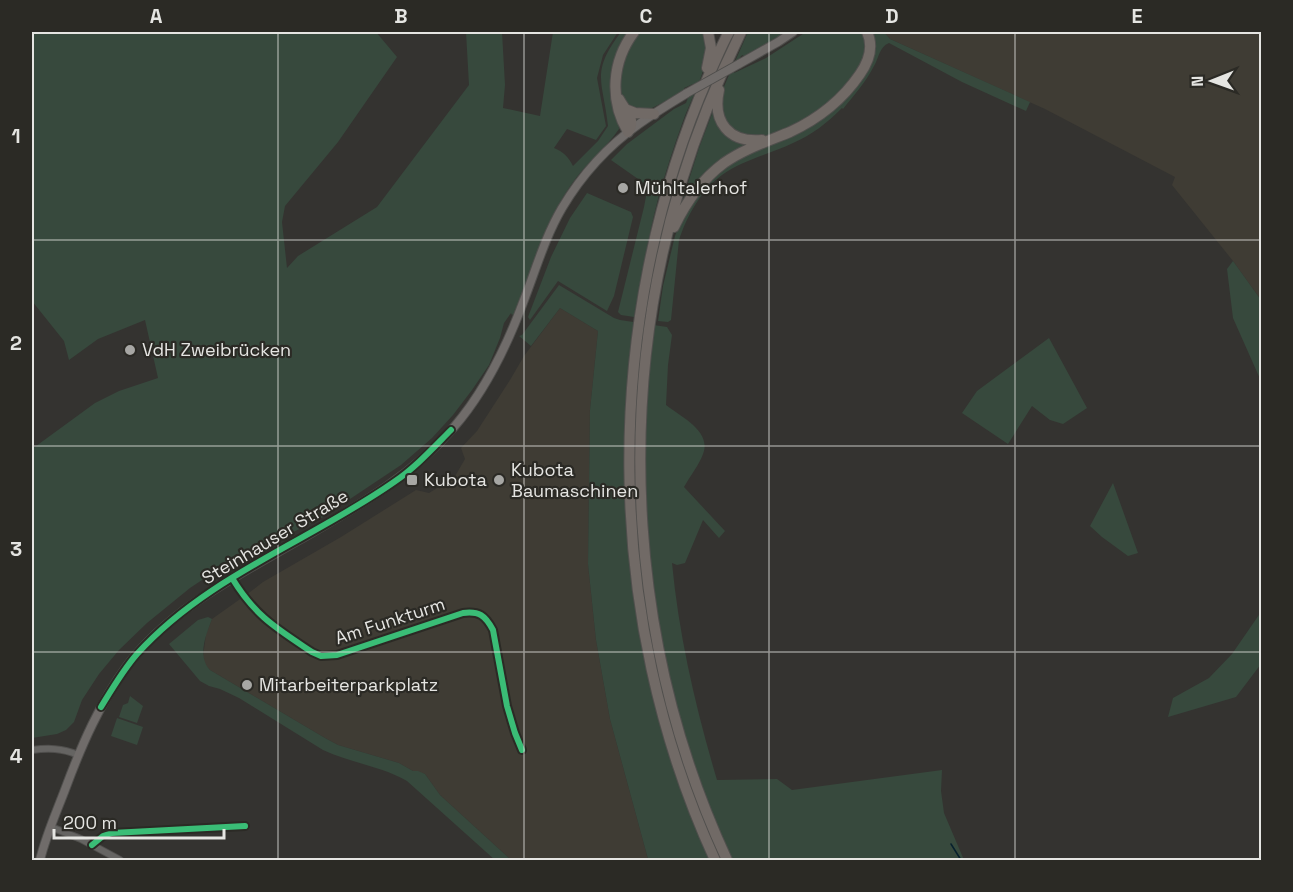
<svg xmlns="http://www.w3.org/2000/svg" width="1293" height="892" font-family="'Space Grotesk',sans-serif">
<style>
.built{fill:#3f3c34}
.green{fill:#37493d}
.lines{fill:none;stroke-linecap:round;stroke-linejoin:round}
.stream{stroke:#07202d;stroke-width:1.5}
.street-casing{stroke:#504f4d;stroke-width:8}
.secondary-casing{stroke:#504f4d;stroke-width:10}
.highway-casing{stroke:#504f4d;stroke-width:12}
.street{stroke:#656462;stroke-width:6}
.secondary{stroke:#706c6a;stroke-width:8}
.highway{stroke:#716a66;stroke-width:10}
.secondary-bridge-casing{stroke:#504f4d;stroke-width:10;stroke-linecap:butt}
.secondary-bridge{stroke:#706c6a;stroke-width:8}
.cycleway-casing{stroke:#2b2a25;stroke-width:10}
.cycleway{stroke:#3abd76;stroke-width:6}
.grid{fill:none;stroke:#e5e5e2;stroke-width:1.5;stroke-opacity:0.55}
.poi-dot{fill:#a7a7a4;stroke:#2b2a25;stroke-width:2}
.labels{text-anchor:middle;stroke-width:4.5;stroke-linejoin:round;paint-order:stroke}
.poi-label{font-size:18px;fill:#e5e5e2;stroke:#2b2a25;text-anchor:start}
.street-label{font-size:18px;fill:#e5e5e2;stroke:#2b2a25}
.neatline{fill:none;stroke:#e5e5e2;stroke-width:2}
.grid-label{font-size:20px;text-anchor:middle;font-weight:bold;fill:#e5e5e2}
</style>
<rect width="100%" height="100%" fill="#343330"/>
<path class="built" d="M884,32H1261V300L1233,261L1172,185L1175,177L1045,109L890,39Z
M560,308L598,331L590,410L588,564L596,640L610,719L648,859L646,860H511L440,795L425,774L413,771L399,763L338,745L325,738L210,670L204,664L203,657L206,634L212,619L250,592L263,582L341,537L416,490L429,493L454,478L465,459L461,448L477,431L510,380L524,356Z"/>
<path class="green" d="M32,32H376L397,57L338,142L285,206L282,222L287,268L298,256L377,207L469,85L466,32H502L505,85L503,108L540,116L553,32H618L603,55L597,78L606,126L596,140L567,129L554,148C563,152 568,156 573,166L598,141L608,126C603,80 590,73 621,32H628L619,45L613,69L619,129C607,147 589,161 576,178C546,218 532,266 516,313L512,315L511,313L504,323L500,338L489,365L472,390L453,415L432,438L401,465L320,519L285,536L262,544L214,572L190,588L147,623L119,650L99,674L82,700L74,722L66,730L57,734L32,738V449L95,403L119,391L158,378L145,320L98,339L69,360L64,341L32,301Z
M638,32H706C713,63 692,95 682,124C673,149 665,174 658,199C648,238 641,278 634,317L621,315L618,312L644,207L648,186L611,160L627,144L674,109L686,103L693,84L684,88V92L646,111L630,108L622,98L620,80L624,58Z
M748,32H786L744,58L743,55L741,56L734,73L766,58L806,32H862C864,37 867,44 866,49C860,86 797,134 761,138C756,139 748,138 743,136C735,134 728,124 722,119V91Z
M872,32H884L890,39L1030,102L1026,111L962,82L889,43C879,47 879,58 874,66C866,82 854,95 843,109L842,108C827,123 812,135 793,143C770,154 743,160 722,175C701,190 687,216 679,240L671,320L668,322L658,321L663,286L675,236L684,213L691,200L725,165L792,135L860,81Z
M713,111L717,120L750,143L682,202L699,148Z
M587,193L631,212L633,217L614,296L607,311L558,281L530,320L528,317L551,257L570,218Z
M1233,261L1261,300V381L1233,318L1227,269Z
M559,285L614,318L620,320L667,327L672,335L668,365L666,405C681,417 712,431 703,454C699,465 690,476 684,487L725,531L719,538L703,520L685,563L677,565L672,563C679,637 696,709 717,780L777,779L792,790L942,770L941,791L944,813L964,860H646L648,859L610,719L596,640L588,564L590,410L598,331L560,308L531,346L519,336L522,335Z
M1049,338L1087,408L1063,424L1050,420L1032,406L1008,444L962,413L977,391Z
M1113,483L1138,553L1128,556L1102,537L1090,526Z
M1261,612V664L1236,697L1168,717L1173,698L1209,678L1232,654Z
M208,617L212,619C206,635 197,656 210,670L325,738L338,745L399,763L413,771H418L425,774L440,795L511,860H495L407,781C381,766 351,763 323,750L239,698L220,689L209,686L200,681L169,644L198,620Z
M130,696L143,706L137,723L119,717L123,705L128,703Z
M117,718L143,727L137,745L111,736Z"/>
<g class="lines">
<path class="stream" d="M951,844L961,860"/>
<g class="street-casing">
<path id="street" d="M232,578C255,616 276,628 312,652L321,656L337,655L463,613C479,611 485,615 493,630L507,706L515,733L522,750
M32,750C48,748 62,748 78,755
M51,827L81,839L120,860
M92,845L103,836L112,833L245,826"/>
</g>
<g class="secondary-casing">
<path id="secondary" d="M739,64L778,42L793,32
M40,860C46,835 57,811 66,787C82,744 100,703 127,666C170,609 238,575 299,540C356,507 410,478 454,427C486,390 507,346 524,300C536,269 545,237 562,208C581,176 608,146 639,124C654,113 671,103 687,93"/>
</g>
<g class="highway-casing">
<path id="highway" d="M707,68L711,48L708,32
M719,90C712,122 729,143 762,140
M619,99C625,111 637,119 628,132
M625,109L635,113L654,114
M628,132C609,100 612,61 634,32
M674,227C686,202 701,180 724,163C744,149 768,141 790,132C818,119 843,99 860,74C869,61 874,47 867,32
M715,860C603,616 601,323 708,77C715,62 721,46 729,32
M727,860C630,651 614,404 681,183C697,131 717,81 741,32"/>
</g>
<use href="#street" class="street"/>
<use href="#secondary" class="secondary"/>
<use href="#highway" class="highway"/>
<g class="secondary-bridge-casing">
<path id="secondary-bridge" d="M687,93L739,64"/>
</g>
<use href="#secondary-bridge" class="secondary-bridge"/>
<g class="cycleway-casing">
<path id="cycleway" d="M232,578C255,616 276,628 312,652L321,656L337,655L463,613C479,611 485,615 493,630L507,706L515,733L522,750
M101,707C112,689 123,670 137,654C207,576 310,541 394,482C416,467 433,448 451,430
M92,845L103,836L112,833L245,826"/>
</g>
<use href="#cycleway" class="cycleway"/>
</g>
<path class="grid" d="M278,32V860M524,32V860M769,32V860M1015,32V860M32,240H1262M32,446H1262M32,652H1262"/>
<g class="poi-dot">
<circle cx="623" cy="188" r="6"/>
<circle cx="130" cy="350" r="6"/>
<rect x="406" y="474" width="12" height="12" rx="3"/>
<circle cx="499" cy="480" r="6"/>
<circle cx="247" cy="685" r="6"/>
</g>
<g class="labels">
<g class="poi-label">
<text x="635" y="194">Mühltalerhof</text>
<text x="142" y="356">VdH Zweibrücken</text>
<text x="511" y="476">Kubota<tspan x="511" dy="21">Baumaschinen</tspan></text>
<text x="424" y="486">Kubota</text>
<text x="259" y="691">Mitarbeiterparkplatz</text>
</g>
<g class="street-label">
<text transform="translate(275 537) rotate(-31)" y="6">Steinhauser Straße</text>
<text transform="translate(390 621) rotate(-18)" y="6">Am Funkturm</text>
</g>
</g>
<rect width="1293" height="892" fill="none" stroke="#2b2a25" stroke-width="66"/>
<g transform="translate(1212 81) rotate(269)" stroke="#2b2a25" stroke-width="4.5" paint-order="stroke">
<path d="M0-4.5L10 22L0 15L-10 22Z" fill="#e5e5e2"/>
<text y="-9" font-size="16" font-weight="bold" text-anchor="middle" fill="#e5e5e2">N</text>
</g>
<path d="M54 829v9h170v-9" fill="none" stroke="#e5e5e2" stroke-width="3"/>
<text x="63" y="829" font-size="18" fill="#e5e5e2" stroke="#2b2a25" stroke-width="4.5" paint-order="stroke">200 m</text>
<rect x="33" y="33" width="1227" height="826" class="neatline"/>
<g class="grid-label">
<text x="156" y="23">A</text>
<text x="401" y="23">B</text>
<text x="646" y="23">C</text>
<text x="892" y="23">D</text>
<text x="1137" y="23">E</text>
<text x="16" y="143">1</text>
<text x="16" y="350">2</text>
<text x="16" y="556">3</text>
<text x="16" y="763">4</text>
</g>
</svg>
